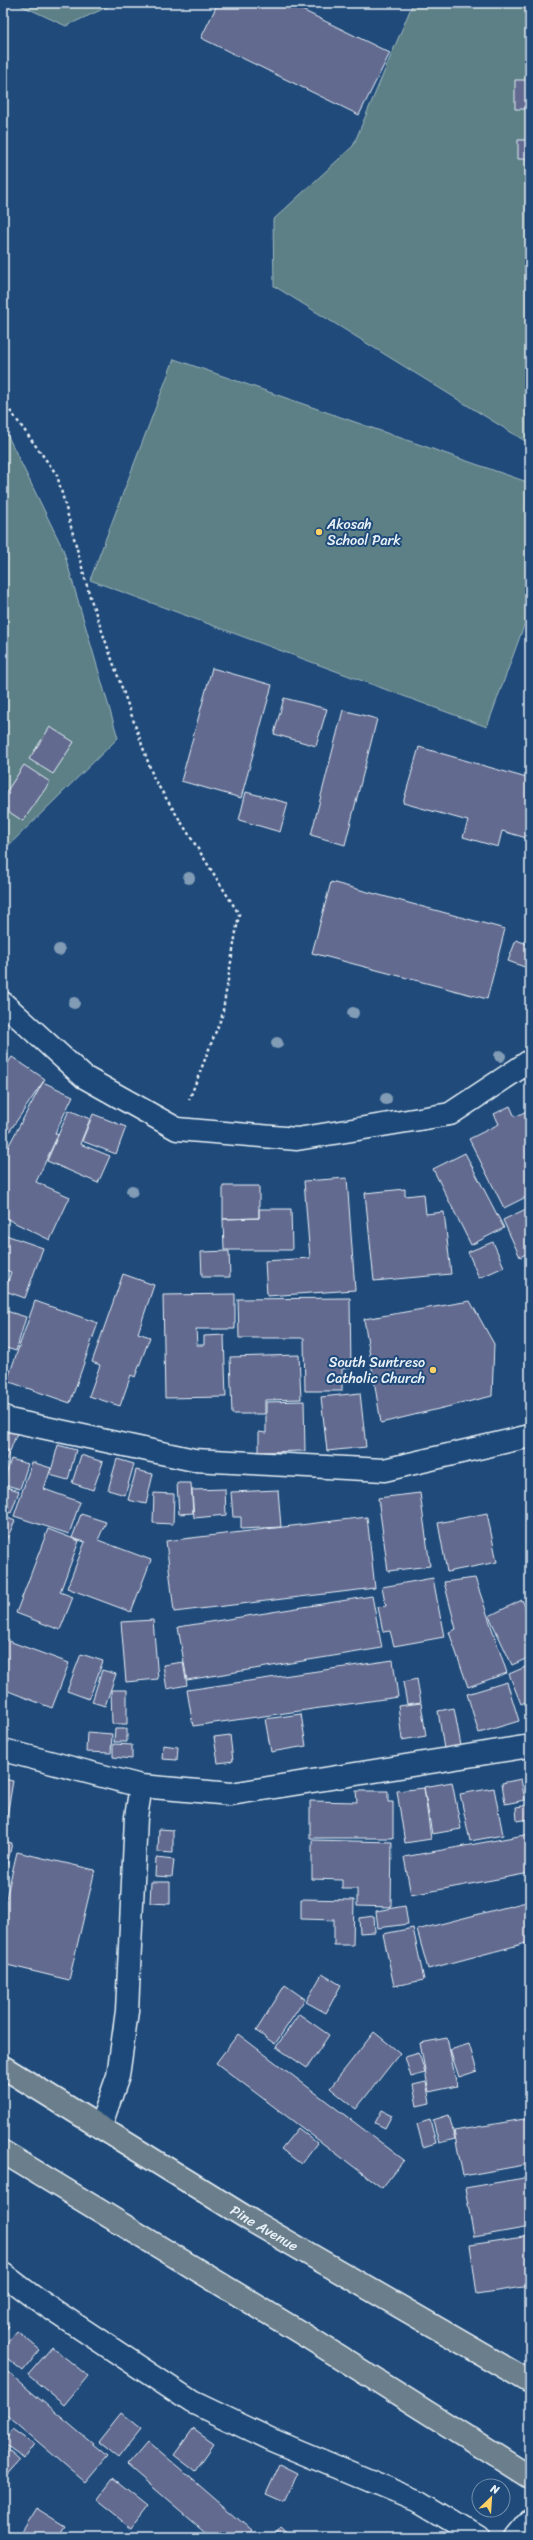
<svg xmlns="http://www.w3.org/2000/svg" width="533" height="2540" font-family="Sriracha,sans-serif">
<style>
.green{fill:#5b8086;stroke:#a2b8bf}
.building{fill:#626b90;stroke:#e8f1f8}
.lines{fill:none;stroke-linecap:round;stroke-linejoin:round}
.street-casing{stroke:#e8f1f8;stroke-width:25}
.primary-casing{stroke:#e8f1f8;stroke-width:25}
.path{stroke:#e8f1f8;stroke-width:2.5;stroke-dasharray:3 3;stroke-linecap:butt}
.street{stroke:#1f4a7a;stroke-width:22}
.primary{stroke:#6b7e8b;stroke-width:22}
.tree{fill:#829cb6}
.poi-dot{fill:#ffd166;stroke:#1f4a7a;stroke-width:1.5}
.labels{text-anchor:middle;stroke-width:4;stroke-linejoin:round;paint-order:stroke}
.poi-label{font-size:14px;fill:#e8f1f8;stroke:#1f4a7a;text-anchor:start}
.street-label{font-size:14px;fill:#e8f1f8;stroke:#1f4a7a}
</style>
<rect width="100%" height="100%" fill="#1f4a7a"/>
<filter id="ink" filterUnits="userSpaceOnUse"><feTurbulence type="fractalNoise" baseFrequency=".025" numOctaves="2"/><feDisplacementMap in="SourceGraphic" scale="8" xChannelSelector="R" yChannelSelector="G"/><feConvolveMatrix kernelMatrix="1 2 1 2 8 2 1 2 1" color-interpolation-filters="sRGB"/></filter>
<g filter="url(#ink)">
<path class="green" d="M16,3H116L66,26Z
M413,3H530V444L274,286L273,220L353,146Z
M174,359L530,483V609L487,727L90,580Z
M3,426L63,549L118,738L3,851Z"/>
<path class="building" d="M218,3H288L390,53L359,115L201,38Z
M515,80H530V109H515Z
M518,140H530V159H518Z
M212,668L272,685L241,798L181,781Z
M284,698L327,709L316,746L274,734Z
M343,710L377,719L345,845L311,835Z
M50,727L74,742L53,774L29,759Z
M419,747L530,779V839L502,831L498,847L463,837L468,821L403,803Z
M24,765L50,782L23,821L3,808V797Z
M246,792L288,803L280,832L239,820Z
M331,882L505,929L487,999L312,953Z
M516,940L530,945V969L508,961Z
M12,1057L45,1079L3,1141V1070Z
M43,1082L73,1096L55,1133L58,1135L36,1182L70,1197L50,1240L3,1217V1156Z
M510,1106L515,1117L530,1109V1195L504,1208L469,1139L499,1124L494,1114Z
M69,1110L90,1119L80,1144L110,1156L98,1183L47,1161Z
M93,1114L126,1127L116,1154L82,1141Z
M465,1153L504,1228L471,1245L433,1169Z
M347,1178L355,1290L267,1296L265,1261L310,1258L304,1181Z
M223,1186H259V1218L223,1219Z
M405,1189V1196L424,1194L426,1214L444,1212L451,1274L374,1281L365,1193Z
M530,1207V1252L520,1257L503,1220Z
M259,1209H291L292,1250H224L223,1219L259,1218Z
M3,1234L43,1248L25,1298L5,1291L11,1272L3,1269Z
M493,1242L504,1267L479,1278L468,1252Z
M229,1251L230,1277H202L201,1252Z
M123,1274L154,1285L138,1333L150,1337L135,1377L131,1375L120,1406L89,1396L100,1365L92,1362Z
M235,1294V1329H196L197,1345H204V1336L224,1335L226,1397L165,1398L163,1295Z
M350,1298L351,1368L342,1369V1391H305L304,1338H239L238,1299Z
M35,1301L98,1323L70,1403L7,1381Z
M470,1301L494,1344L492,1396L381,1423L364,1319Z
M3,1310L26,1317L16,1351L3,1347Z
M299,1355L301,1399L265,1400V1414H232L230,1357Z
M360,1393L366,1447L327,1451L321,1397Z
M304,1401L305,1451L259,1452V1432L266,1433V1402Z
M3,1427L17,1433L10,1451L3,1448Z
M58,1445L76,1450L68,1480L50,1475Z
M3,1450L9,1452L3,1468Z
M81,1455L103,1462L93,1490L72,1483Z
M11,1459L28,1464L20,1489L3,1484Z
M117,1459L134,1464L125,1495L108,1490Z
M32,1462L51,1468L44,1489L80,1502L69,1534L14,1516Z
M136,1470L153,1474L146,1504L128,1500Z
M177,1483H191L193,1513L179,1514Z
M3,1486L19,1491L11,1513L3,1510Z
M530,1488V1499L526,1490Z
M225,1489L226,1515L194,1518L192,1490Z
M278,1490L281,1527L241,1529V1517H233L231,1492Z
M154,1493L174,1494L173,1524L153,1523Z
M420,1493L430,1566L388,1571L378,1498Z
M487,1513L497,1562L447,1572L438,1523Z
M81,1514L106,1522L98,1540L151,1560L131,1612L67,1588L85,1542L72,1538Z
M3,1516L15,1521L3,1547Z
M367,1517L375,1588L174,1612L166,1541Z
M48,1529L79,1541L60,1592L73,1597L60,1630L16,1613Z
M433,1578L444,1637L394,1646L390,1631L383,1632L378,1607L386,1606L382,1587Z
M475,1578L507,1673L468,1687L449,1632L456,1629L444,1582Z
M372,1596L382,1648L187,1680L178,1627Z
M522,1600L530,1617V1657L512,1665L489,1616Z
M153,1620L158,1679L126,1682L121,1622Z
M3,1639L69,1663L52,1708L3,1689Z
M81,1654L103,1661L89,1699L67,1691Z
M393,1660L398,1697L193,1726L187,1690Z
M183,1662L187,1685L167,1689L163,1665Z
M530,1665V1700L521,1704L509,1674Z
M102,1670L116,1674L105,1706L92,1702Z
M417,1679L421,1702L407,1704L403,1682Z
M507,1682L519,1721L479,1733L467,1694Z
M111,1690H127V1724H112Z
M421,1703L426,1736L402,1740L398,1706Z
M454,1708L461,1746L444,1749L438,1711Z
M301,1714L306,1746L271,1752L265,1719Z
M115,1729H127V1742H114Z
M87,1732L112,1734L111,1753L86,1752Z
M230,1735L233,1761L218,1763L214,1737Z
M113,1744L132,1745V1759L113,1757Z
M163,1745L178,1747L177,1760L162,1759Z
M3,1779L13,1781L4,1834L3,1833Z
M521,1779L525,1800L505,1804L502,1783Z
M452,1782L461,1829L432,1834L424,1787Z
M424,1788L431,1839L405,1843L397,1791Z
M494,1788L503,1835L470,1841L460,1794Z
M356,1791H388V1802H393V1838H310V1801L357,1802Z
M529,1805L530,1819L517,1821L516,1807Z
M159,1829L173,1830V1853L158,1852Z
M530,1834V1873L411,1895L404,1857Z
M312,1840L392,1842L391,1907L357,1906V1889H342V1880L312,1879Z
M3,1841L12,1843L3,1884Z
M17,1852L95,1870L69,1980L3,1964V1911Z
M156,1858L174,1860L172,1877L155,1876Z
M151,1882H170V1904L150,1903Z
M301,1899L354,1900L353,1945H334V1920L301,1919Z
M530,1901V1942L428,1969L417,1930Z
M405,1906L408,1924L378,1928L376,1911Z
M374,1916L375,1932L360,1933L359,1918Z
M413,1928L424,1980L394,1986L383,1934Z
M528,1949H530V1964Z
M322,1974L341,1985L326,2013L306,2002Z
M285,1985L305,1999L275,2044L256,2031Z
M299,2014L329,2035L307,2068L276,2047Z
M374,2032L400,2053L356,2109L330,2088Z
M238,2034L404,2160L382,2188L216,2063Z
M447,2038L457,2086L429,2092L420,2043Z
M469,2044L477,2071L459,2077L450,2050Z
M419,2053L425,2073L411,2077L405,2057Z
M426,2082L430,2103L417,2106L413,2085Z
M382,2110L392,2115L385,2128L375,2123Z
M449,2115L455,2139L439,2143L433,2120Z
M530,2118V2164L463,2176L454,2131Z
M430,2120L436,2143L423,2147L417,2124Z
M298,2128L317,2143L301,2164L281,2149Z
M530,2177V2227L474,2237L465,2188Z
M530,2236V2286L477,2294L470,2245Z
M3,2321L9,2326L3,2334Z
M17,2331L40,2350L23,2371L3,2355V2348Z
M52,2347L88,2376L64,2405L28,2375Z
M3,2368L107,2456L85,2482L3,2412Z
M121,2413L141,2429L118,2458L98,2442Z
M13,2429L34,2444L24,2458L3,2443Z
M193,2429L214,2444L195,2471L174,2455Z
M148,2441L251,2530L245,2537H211L127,2465Z
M3,2445L20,2460L4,2478L3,2477Z
M280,2464L298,2473L284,2502L266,2494Z
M113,2478L148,2506L131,2528L96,2500Z
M36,2508L65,2526L58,2537H22L19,2535Z
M280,2527L291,2537H272Z
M325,2533L330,2537H321Z"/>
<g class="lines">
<g class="street-casing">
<path id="street" d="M3,1003L84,1077L177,1129L297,1139L450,1114L530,1061
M3,1416L9,1420L194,1460L384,1470L530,1436
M3,1750L141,1786
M100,2127L118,2076L127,2011L136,1817L141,1786L231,1794L530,1746
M3,2274L32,2296L192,2402L272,2440L420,2502L478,2537
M516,2537L530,2520"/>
</g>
<g class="primary-casing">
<g id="primary">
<path id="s1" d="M3,2067L252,2221L530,2382"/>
<path d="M3,2152L311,2339L530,2477"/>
</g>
</g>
<path class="path" d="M3,401L57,475L90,597L154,779L239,914L222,1016L189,1100"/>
<use href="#street" class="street"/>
<use href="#primary" class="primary"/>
</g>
<g class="tree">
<circle cx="189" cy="878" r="6"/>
<circle cx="59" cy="950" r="6"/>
<circle cx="74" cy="1003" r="6"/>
<circle cx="353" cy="1013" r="6"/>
<circle cx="277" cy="1043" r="6"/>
<circle cx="500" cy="1056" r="6"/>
<circle cx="386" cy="1099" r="6"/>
<circle cx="132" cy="1191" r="6"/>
</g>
</g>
<g class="poi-dot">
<circle cx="319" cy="532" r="4"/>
<circle cx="433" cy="1370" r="4"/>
</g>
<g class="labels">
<g class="poi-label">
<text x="327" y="529">Akosah<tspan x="327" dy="16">School Park</tspan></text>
<text x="425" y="1367" text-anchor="end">South Suntreso<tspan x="425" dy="16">Catholic Church</tspan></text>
</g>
<g class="street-label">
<text dy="5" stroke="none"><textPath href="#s1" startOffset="307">Pine Avenue</textPath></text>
</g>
</g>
<rect width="533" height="2540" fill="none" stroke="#1f4a7a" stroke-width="16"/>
<rect x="8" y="8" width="517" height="2524" fill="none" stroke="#e8f1f8" stroke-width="1.5" filter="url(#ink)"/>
<g transform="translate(491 2498) rotate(25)"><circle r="19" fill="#1f4a7a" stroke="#6f8dac"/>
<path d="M0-3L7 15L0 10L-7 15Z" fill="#ffd166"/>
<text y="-6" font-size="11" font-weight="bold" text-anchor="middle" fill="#e8f1f8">N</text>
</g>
</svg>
